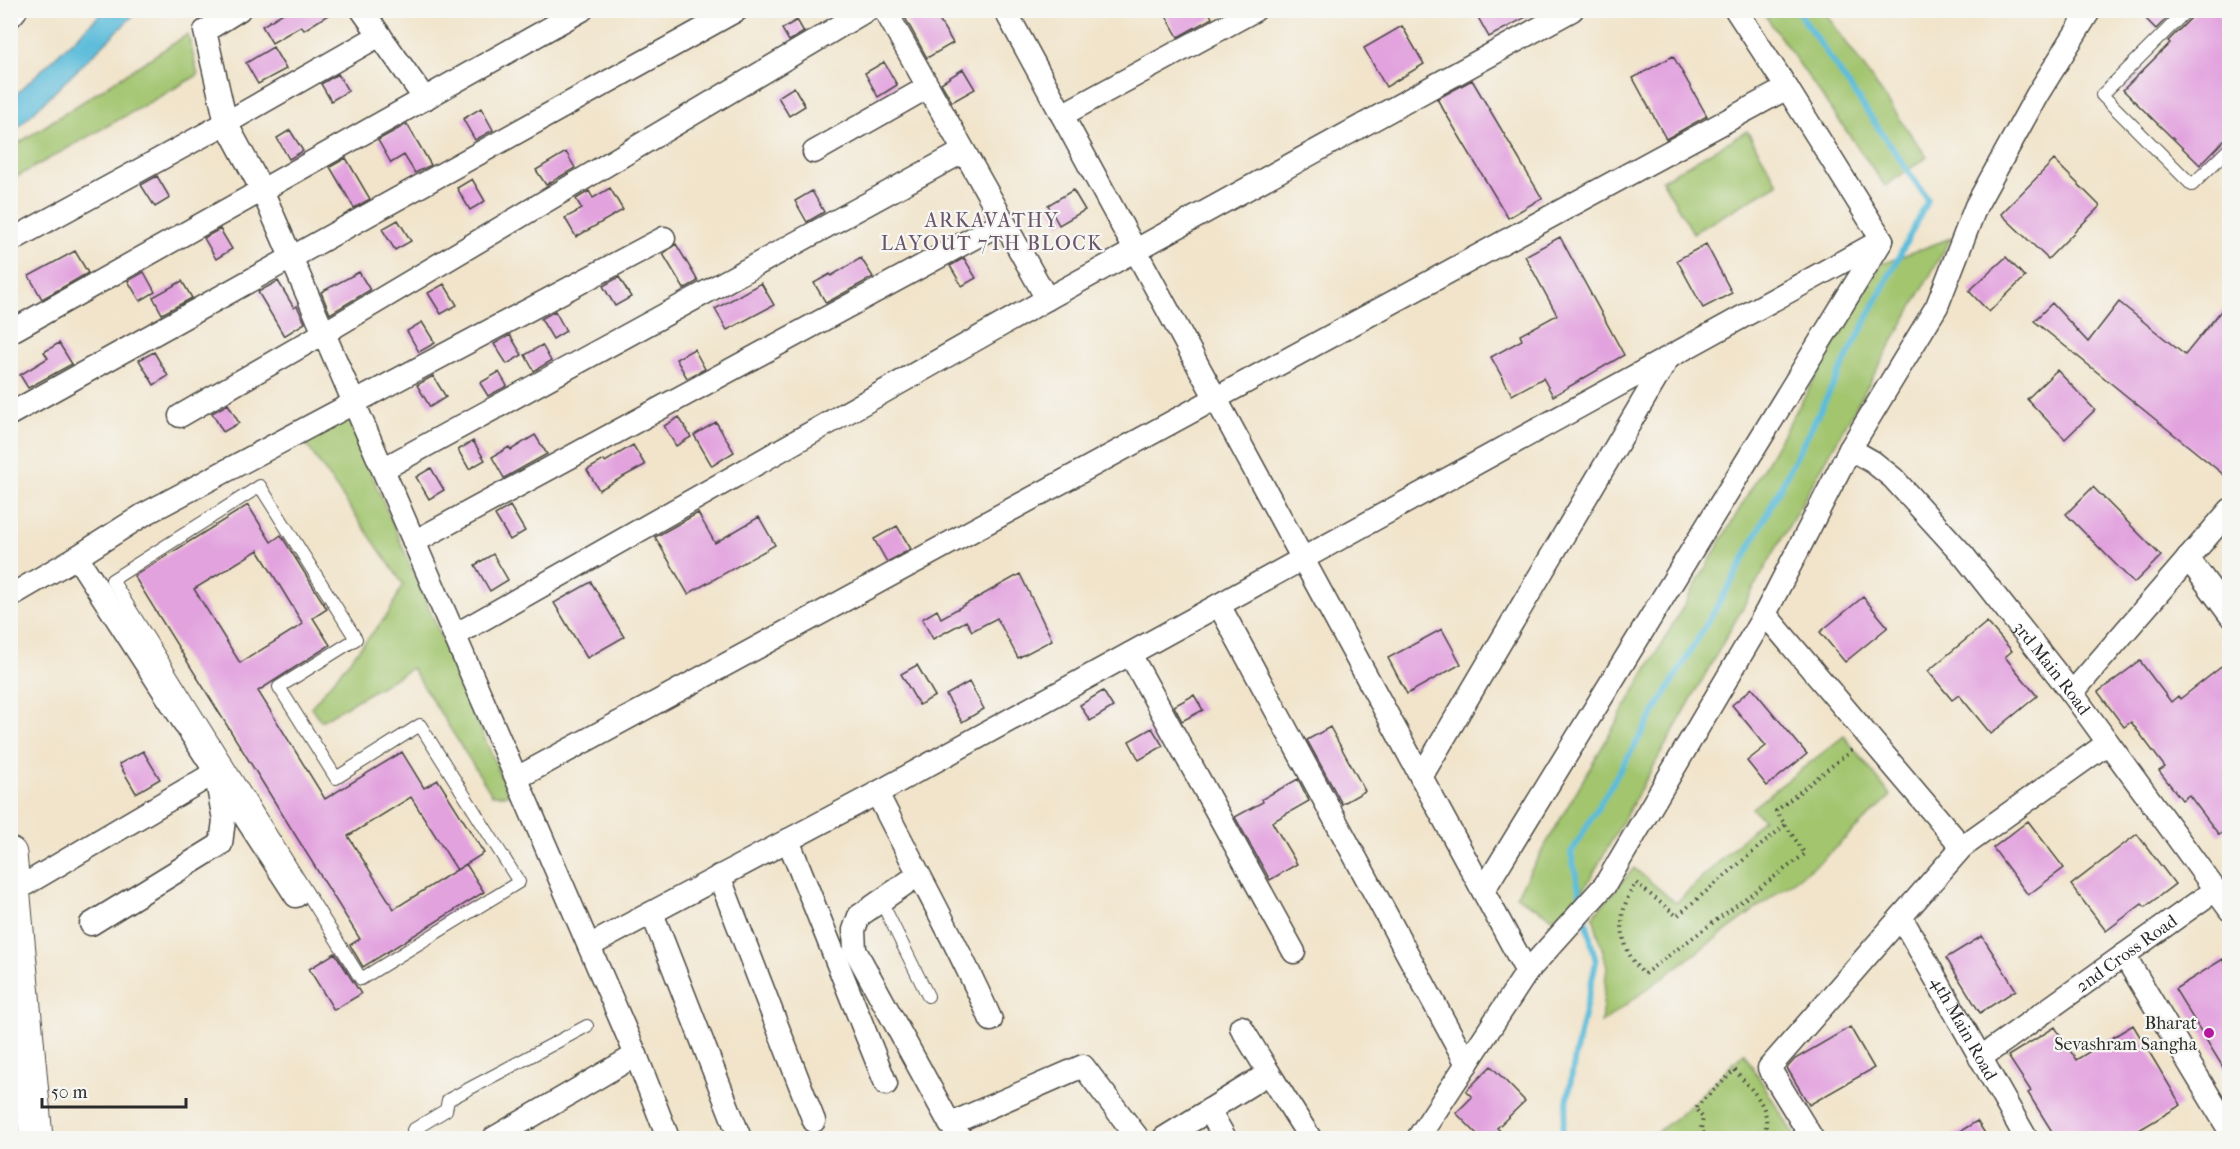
<svg xmlns="http://www.w3.org/2000/svg" width="2240" height="1149" font-family="'IM FELL French Canon',serif">
<style>
.green{fill:#a2c56e;stroke:#66784c;stroke-width:1.5}
.water{fill:#5cbcda;stroke:#447482;stroke-width:1.5}
.lines{fill:none;stroke-linecap:round;stroke-linejoin:round}
.stream{stroke:#5cbcda;stroke-width:6}
.building{fill:#e2a2de;fill-rule:evenodd}
.lane-casing{stroke:#494743;stroke-width:14}
.street-casing{stroke:#494743;stroke-width:25}
.secondary-casing{stroke:#494743;stroke-width:35}
.path{stroke:#494743;stroke-width:4;stroke-dasharray:1.5 4.5;stroke-linecap:butt}
.lane{stroke:#fff;stroke-width:12}
.street{stroke:#fff;stroke-width:22}
.secondary{stroke:#fff;stroke-width:33}
.poi-dot{fill:#b5179e;stroke:#f6f6f2;stroke-width:2}
.labels{text-anchor:middle;stroke-width:4.5;stroke-linejoin:round;paint-order:stroke}
.street-label{font-size:18px;fill:#2b2b2b;stroke:#f6f6f2}
.poi-label{font-size:18px;fill:#2b2b2b;stroke:#f6f6f2;text-anchor:end}
.neighbourhood-label{font-size:20px;letter-spacing:1.5px;fill:#6b556a;stroke:#f6f6f2}
</style>
<rect width="100%" height="100%" fill="#f6f6f2"/>
<filter id="ink" filterUnits="userSpaceOnUse"><feTurbulence type="fractalNoise" baseFrequency=".0167" numOctaves="2"/><feDisplacementMap in="SourceGraphic" scale="12" xChannelSelector="R" yChannelSelector="G"/><feConvolveMatrix kernelMatrix="1 2 1 2 8 2 1 2 1" color-interpolation-filters="sRGB"/></filter>
<filter id="wash" filterUnits="userSpaceOnUse"><feTurbulence type="fractalNoise" baseFrequency=".008" numOctaves="4" result="noise"/><feDisplacementMap in="SourceGraphic" scale="24" xChannelSelector="R" yChannelSelector="G"/><feGaussianBlur stdDeviation="1.35" result="paint"/><feColorMatrix in="noise" values="0 0 0 0 0 0 0 0 0 0 0 0 0 0 0 0 0 1.4 0 .05"/><feComposite in="paint" operator="in"/></filter>
<g filter="url(#wash)">
<rect width="100%" height="100%" fill="#f1e4cb"/>
<path class="green" d="M1762,11H1824L1927,157L1885,186Z
M188,34L198,75L11,180V148Z
M1747,131L1778,184L1693,233L1662,180Z
M1951,238L1581,895L1553,918L1516,896L1881,264Z
M347,417L509,795H492L412,668L321,721L311,707L389,613L403,584L306,444Z
M1844,736L1891,796L1821,861L1601,1023L1607,966L1593,916L1634,868L1676,903L1763,819L1752,808Z
M1744,1053L1796,1138H1650L1683,1112Z"/>
<path class="water" d="M105,10L138,11L11,134V99Z"/>
<g class="lines">
<path class="stream" d="M1582,903L1571,853L1735,576L1928,200L1797,10
M1561,1138L1575,1056L1596,962L1585,916"/>
</g>
<g id="blocks">
<path class="building" d="M288,10H336L304,30L301,26L272,43L262,26Z
M901,10H933L953,43L927,58Z
M1163,10H1208L1212,18L1178,37Z
M1474,10H1539L1489,37Z
M2154,10H2175L2156,29L2146,19Z
M2195,10H2223L2229,17V135L2200,165L2123,90L2170,43L2168,41L2193,16Z
M797,20L804,32L789,41L782,29Z
M1402,26L1424,64L1386,87L1364,48Z
M273,47L286,69L258,84L246,63Z
M1673,56L1707,116L1666,139L1633,78Z
M884,62L897,85L878,97L865,73Z
M963,69L975,89L952,102L941,83Z
M338,74L348,91L331,101L321,84Z
M1472,80L1542,198L1508,218L1437,99Z
M794,87L805,106L789,116L778,97Z
M481,108L493,130L475,140L463,119Z
M407,124L431,165L415,173L404,155L391,163L378,140Z
M290,130L303,151L289,159L277,138Z
M566,152L575,168L546,185L536,170Z
M346,158L370,199L354,208L330,167Z
M2054,160L2100,206L2048,259L2001,214Z
M157,176L170,198L155,207L141,185Z
M472,179L485,201L470,210L457,188Z
M610,188L623,210L576,237L565,218L582,209L576,199L589,191L593,198Z
M1073,190L1085,210L1059,225L1048,205Z
M812,191L824,212L807,222L795,201Z
M398,220L411,241L395,250L382,229Z
M220,229L232,249L216,259L204,238Z
M1560,237L1624,355L1553,396L1543,378L1512,395L1491,357L1522,340L1520,335L1557,315L1525,256Z
M676,244L698,281L684,289L663,254Z
M1706,244L1732,293L1703,308L1677,260Z
M75,251L88,273L42,299L29,276Z
M2006,257L2025,277L1989,312L1969,291Z
M861,258L873,277L826,303L814,283L830,274L831,276Z
M964,258L976,278L962,286L950,266Z
M144,272L155,292L140,301L128,281Z
M359,272L370,290L330,314L321,292Z
M619,277L631,297L615,306L603,286Z
M182,281L192,298L162,314L153,297Z
M278,281L294,308L297,306L305,323L284,336L258,292Z
M761,283L774,305L727,330L715,309Z
M444,284L457,305L441,314L428,293Z
M2229,301V479L2034,321L2052,303L2088,342L2119,302L2185,355Z
M555,311L566,331L553,339L541,319Z
M422,322L435,343L419,352L407,331Z
M510,335L522,355L507,364L494,344Z
M59,343L72,364L28,388L20,375L48,358L44,352Z
M542,345L551,361L534,371L525,355Z
M694,349L705,369L687,378L676,359Z
M154,352L168,376L154,385L139,360Z
M2057,370L2095,410L2065,439L2027,399Z
M499,372L507,386L488,396L480,383Z
M433,376L446,397L430,407L417,385Z
M228,404L239,423L223,432L212,413Z
M679,417L691,437L676,446L664,426Z
M716,422L734,452L712,466L694,435Z
M535,435L547,454L504,478L492,457L509,447L511,450Z
M473,441L485,460L469,469L458,450Z
M633,445L645,465L599,490L587,470L604,460L605,462Z
M431,468L444,490L429,499L416,477Z
M2093,487L2161,556L2134,583L2066,514Z
M248,505L271,542L281,535L327,609L313,618L330,645L258,691L325,799L402,752L424,788L438,780L484,853L457,870L411,797L348,836L394,909L466,864L484,892L363,967L350,945L360,939L134,576ZM258,550L303,624L240,663L194,589Z
M510,506L525,531L510,540L495,515Z
M698,513L715,543L759,517L775,545L688,594L655,537Z
M897,526L911,549L887,562L874,539Z
M493,554L508,580L490,591L475,565Z
M1020,574L1052,640L1018,658L997,618L972,631L966,621L933,639L922,619L937,610L941,618Z
M591,582L624,637L587,658L554,603Z
M1863,597L1888,627L1845,662L1820,632Z
M1987,622L2012,651L2005,657L2037,696L1991,734L1959,695L1952,700L1928,671Z
M1442,629L1461,664L1407,694L1388,658Z
M2140,661L2171,702L2178,696L2180,699L2229,661V827L2219,835L2189,795L2182,800L2159,771L2165,767L2131,722L2124,727L2098,692Z
M917,665L935,696L919,705L901,674Z
M969,682L984,709L962,722L946,695Z
M1752,688L1807,754L1767,786L1747,761L1766,746L1732,705Z
M1103,691L1113,707L1090,721L1080,705Z
M1194,695L1203,710L1182,721L1174,706Z
M1330,727L1365,791L1342,804L1307,740Z
M1152,728L1163,746L1139,760L1129,741Z
M143,751L160,779L136,793L119,764Z
M1298,779L1309,801L1272,822L1297,864L1270,880L1235,817L1263,802L1262,799Z
M2028,821L2064,868L2028,895L1993,848Z
M2137,834L2175,884L2145,907L2142,904L2106,931L2071,885Z
M1982,936L2016,990L1980,1013L1946,958Z
M335,953L361,994L334,1010L309,969Z
M2223,959L2229,969V1077L2175,989Z
M2133,1025L2181,1105L2126,1138H2056L2028,1093L2031,1091L2008,1056L2055,1027L2076,1060Z
M1850,1027L1874,1068L1809,1105L1787,1068L1795,1059Z
M1491,1066L1525,1101L1497,1128L1508,1138H1481L1456,1113L1472,1097L1466,1091Z
M1977,1121L1988,1138H1949Z"/>
</g>
</g>
<g filter="url(#ink)">
<use href="#blocks" fill-opacity="0" stroke="#494743" stroke-width="1.5"/>
<g class="lines">
<g class="lane-casing">
<path id="lane" d="M2187,10L2102,95L2192,185L2230,148
M260,486L356,639L279,687L336,778L420,725L519,882L361,979L112,580Z
M881,901L928,996
M417,1138L413,1130L446,1110L448,1100L587,1026"/>
</g>
<g class="street-casing">
<g id="street">
<path d="M239,10L205,31L226,123L262,190L636,1055L668,1138"/>
<path d="M362,10L425,99"/>
<path d="M885,10L1047,299"/>
<path d="M1005,10L1527,972"/>
<path d="M1736,10L1787,88L1882,240"/>
<path d="M10,17L16,10"/>
<path d="M1062,115L1255,10"/>
<path d="M814,152L928,87"/>
<path d="M10,241L226,123L380,35"/>
<path d="M10,332L582,10"/>
<path d="M10,414L737,10"/>
<path d="M180,416L324,333L867,10"/>
<path id="s1" d="M1850,449L1873,462L1893,478L1964,556L2072,693L2230,910"/>
<path d="M383,469L964,151"/>
<path d="M414,542L1003,222"/>
<path d="M77,557L296,896"/>
<path d="M2188,558L2230,615"/>
<path d="M10,596L77,557L143,515L664,238"/>
<path d="M1219,605L1467,1064"/>
<path d="M1765,614L1962,847"/>
<path d="M455,635L1047,299L1572,10"/>
<path d="M1130,654L1294,952"/>
<path d="M2072,693L2230,510"/>
<path d="M1421,777L1667,360"/>
<path d="M517,778L1787,88"/>
<path d="M877,793C915,869 957,942 991,1020"/>
<path d="M788,840L886,1084"/>
<path d="M918,875L859,916L854,930L855,950L950,1124L961,1138"/>
<path d="M719,876L814,1121"/>
<path d="M14,891L216,772"/>
<path d="M1483,891L1881,242"/>
<path d="M652,913L740,1138"/>
<path id="s2" d="M1901,917L2026,1138"/>
<path d="M91,924L221,844L224,820L217,782"/>
<path d="M589,946L877,793L1882,240"/>
<path d="M2124,955L2230,1131"/>
<path d="M1241,1027L1269,1073"/>
<path id="s3" d="M1980,1058L2215,890"/>
<path d="M1209,1110L1225,1138"/>
<path d="M950,1124L1083,1066L1138,1138"/>
<path d="M494,1138L636,1055"/>
<path d="M1164,1138L1269,1073L1310,1138"/>
<path d="M1418,1138L1527,972L1605,885L1765,614L1850,449L1937,306L1976,206L2037,95L2090,10"/>
<path d="M1812,1138L1769,1068L1962,847L2108,743"/>
</g>
</g>
<g class="secondary-casing">
<path id="secondary" d="M10,854L36,1138"/>
</g>
<path class="path" d="M1785,825L1677,916L1636,883C1615,913 1618,948 1644,974L1805,854L1776,811L1854,748
M1707,1138L1701,1129L1703,1118L1695,1108L1735,1070C1754,1094 1773,1106 1764,1138"/>
<use href="#lane" class="lane"/>
<use href="#street" class="street"/>
<use href="#secondary" class="secondary"/>
</g>
</g>
<circle class="poi-dot" cx="2209" cy="1033" r="6"/>
<g class="labels">
<g class="street-label">
<text dy="6" stroke="none"><textPath href="#s1" startOffset="300">3rd Main Road</textPath></text>
<text dy="6" stroke="none"><textPath href="#s3" startOffset="180">2nd Cross Road</textPath></text>
<text dy="6" stroke="none"><textPath href="#s2" startOffset="128">4th Main Road</textPath></text>
</g>
<g class="poi-label">
<text x="2197" y="1029">Bharat<tspan x="2197" dy="21">Sevashram Sangha</tspan></text>
</g>
<g class="neighbourhood-label">
<text x="992" y="227">ARKAVATHY<tspan x="992" dy="23">LAYOUT 7TH BLOCK</tspan></text>
</g>
</g>
<rect width="2240" height="1149" fill="none" stroke="#f6f6f2" stroke-width="36"/>
<path d="M42 1098v9h144v-9" fill="none" stroke="#2b2b2b" stroke-width="3"/>
<text x="51" y="1098" font-size="18" fill="#2b2b2b" stroke="#f6f6f2" stroke-width="4.5" paint-order="stroke">50 m</text>
</svg>
